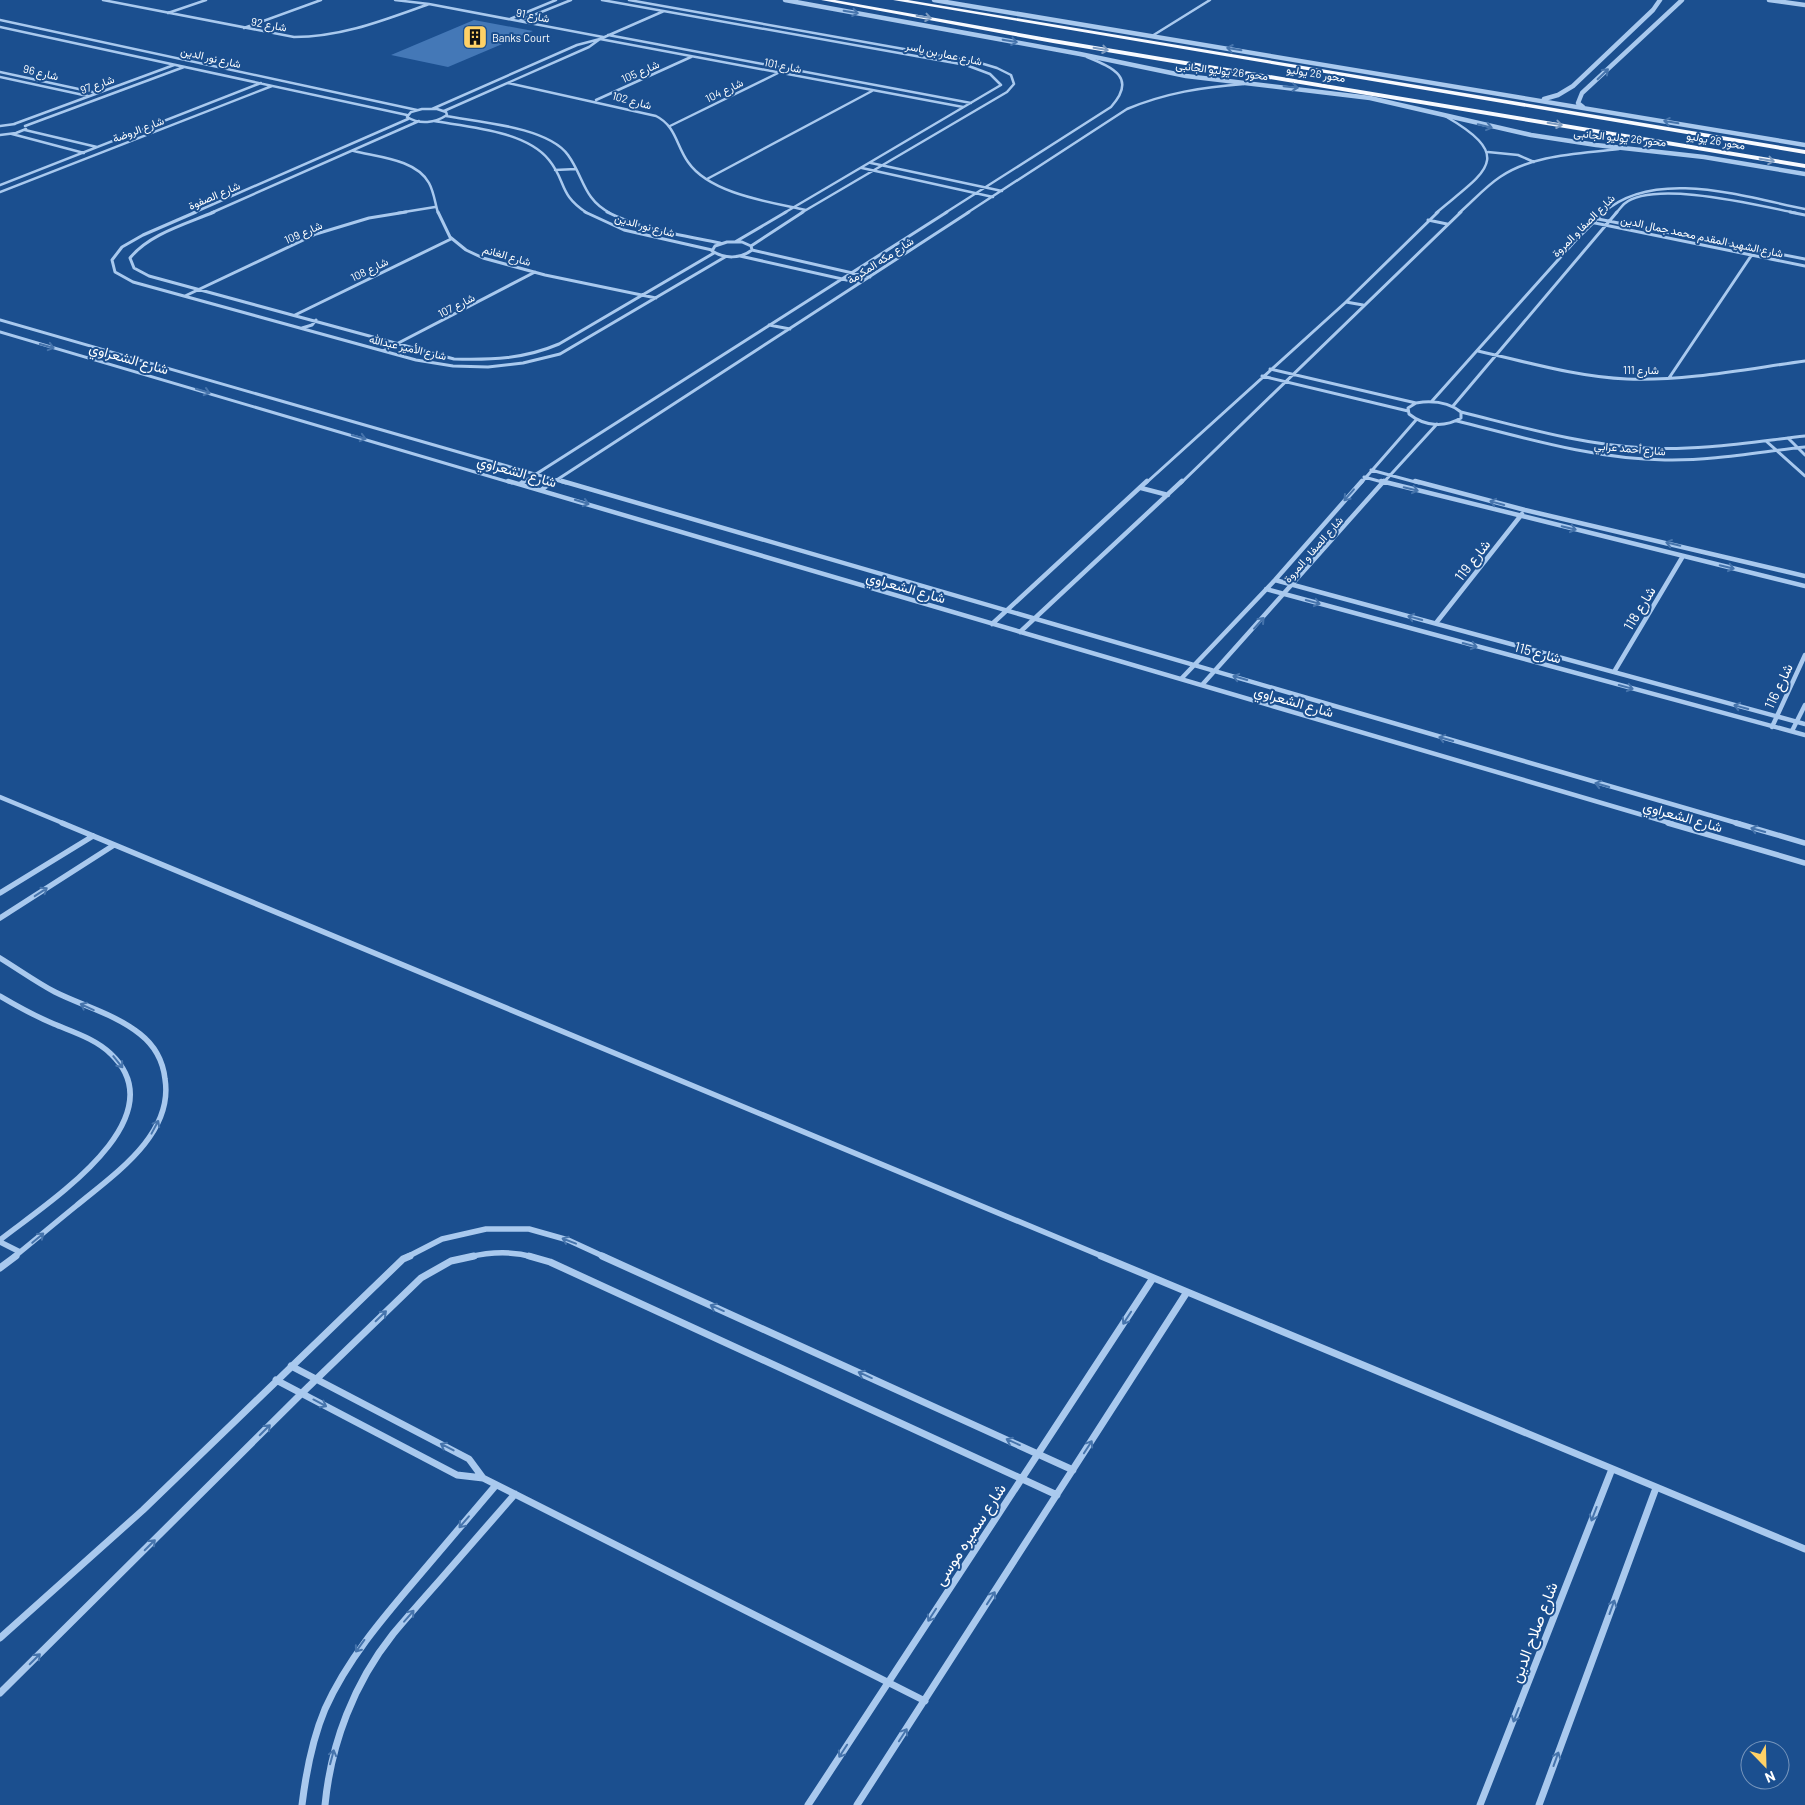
<svg xmlns="http://www.w3.org/2000/svg" width="1805" height="1805" font-family="Barlow,Vazirmatn,sans-serif">
<rect width="100%" height="100%" fill="#1b4f8f"/>
<!-- building -->
<path fill="#4478b7" d="M 474,20 L 533,31 L 448,67 L 391,55 Z"/>
<g fill="none" stroke-linecap="round" stroke-linejoin="round">
<!-- minor-far4 -->
<path stroke="#a9c9ee" stroke-width="2.5" d="M 103,0 L 294,37 C 342,37 384,20 429,4
M 395,0 L 429,4 L 603,37
M 602,0 L 966,65 L 990,74 L 1001,85 L 784,213
M 629,0 L 977,62 L 997,68 L 1011,75 L 1014,84 L 1007,92 L 801,213
M 168,13 L 206,0
M 510,19 L 556,0
M 0,20 L 417,110
M 519,21 L 571,0
M 0,27 L 407,115
M 244,28 L 321,0
M 608,35 L 971,103
M 1152,36 L 1210,0
M 600,39 L 963,107
M 0,72 L 97,93
M 0,77 L 88,96
M 508,83 L 656,116 C 676,126 676,145 688,162 C 710,194 770,202 806,210
M 596,100 L 691,57
M 422,109 L 437,109 L 446,112 L 447,115 C 435,123 420,125 407,117 L 411,112 Z
M 432,109 L 577,45 L 600,39 L 664,11
M 444,111 L 589,47 L 600,39
M 446,116 C 479,122 548,127 568,155 C 584,177 583,199 610,213
M 434,121 C 469,127 526,131 549,160 C 567,182 558,194 587,213
M 14,124 L 174,65
M 0,126 L 15,124
M 25,126 L 184,67
M 670,126 L 778,73
M 25,130 L 97,147
M 12,134 L 84,153
M 0,135 L 16,133 L 26,129
M 354,151 C 377,157 416,159 429,183 C 434,192 435,203 438,213
M 1488,152 L 1518,155 L 1534,162
M 871,163 L 1002,191
M 862,168 L 993,197
M 555,170 L 576,169
M 707,179 L 872,91
M 0,185 L 261,83
M 0,192 L 272,86
M 193,213 L 408,119
M 211,213 L 419,121
M 398,213 L 435,207
M 945,213 L 1111,107 C 1137,78 1114,68 1087,57
M 967,213 L 1127,109 C 1165,93 1203,87 1244,84
M 1436,213 C 1484,172 1518,158 1445,116
M 1459,213 C 1472,202 1485,187 1500,177 C 1534,154 1580,154 1619,149
M 1603,213 C 1654,167 1745,197 1805,209
M 1616,213 C 1619,210 1621,207 1624,204 C 1653,179 1760,206 1796,213"/>
<!-- minor-far3 -->
<path stroke="#a9c9ee" stroke-width="3" d="M 196,212 L 143,235 L 122,247 L 112,260 L 115,272 L 133,282 L 416,360 L 453,366 L 488,367 L 523,363 L 560,354 L 725,257
M 214,212 C 186,224 149,234 130,258 L 134,268 L 149,276 L 454,359 C 492,360 524,359 559,344 L 714,253
M 438,212 L 450,237 L 466,250 L 483,258 L 545,275 L 656,298
M 585,212 L 624,230 L 712,250
M 607,212 C 643,230 681,235 720,243
M 1790,212 L 1805,215
M 1598,219 L 1805,259
M 1428,220 L 1447,224
M 1595,223 L 1805,266
M 727,242 L 742,242 L 751,246 L 752,250 C 740,259 725,259 712,251 L 715,246 Z
M 735,242 L 786,212
M 751,246 L 803,212
M 752,250 L 870,277
M 740,256 L 860,283
M 185,296 L 316,234 L 369,218 L 406,212
M 1346,302 L 1363,305
M 295,315 L 451,239
M 0,320 L 566,483
M 769,325 L 790,329
M 302,328 L 312,325 L 316,320
M 0,332 L 512,483
M 383,351 L 535,272
M 1478,351 C 1527,362 1577,377 1627,379 C 1687,381 1746,369 1805,361
M 1270,369 L 1416,403
M 1262,376 L 1408,411
M 1669,378 L 1751,256
M 1432,401 L 1575,241 L 1604,212
M 1423,402 C 1437,401 1450,403 1461,412 L 1461,418 C 1444,428 1424,426 1409,414 L 1408,408 L 1416,403 Z
M 1453,406 L 1617,212
M 1461,412 C 1522,427 1582,445 1645,448 C 1698,451 1752,442 1805,436
M 1457,421 C 1525,438 1594,459 1665,460 C 1712,461 1759,452 1805,447
M 1788,438 L 1805,455
M 1766,441 L 1805,476
M 1371,470 L 1419,483
M 1364,477 L 1386,483
M 522,483 L 947,212
M 552,483 L 969,212
M 1146,483 L 1346,302 L 1438,212
M 1181,483 L 1461,212
M 1361,483 L 1416,420
M 1383,483 L 1437,424"/>
<!-- minor-far2 -->
<path stroke="#a9c9ee" stroke-width="4.5" d="M 508,481 L 1673,824
M 562,481 L 1740,824
M 1381,481 L 1805,586
M 1415,481 L 1525,510 L 1805,576
M 520,484 L 524,481
M 1141,488 L 1168,495
M 541,490 L 554,481
M 1275,580 L 1805,724
M 1266,589 L 1805,735
M 1436,623 L 1522,514
M 992,624 L 1147,481
M 1020,632 L 1182,481
M 1614,672 L 1683,556
M 1181,679 L 1275,580 L 1362,481
M 1202,685 L 1384,481
M 1772,727 L 1805,655
M 1792,731 L 1805,705
M 0,797 L 65,824"/>
<!-- minor-far1 -->
<path stroke="#a9c9ee" stroke-width="5.5" d="M 62,823 L 1104,1257
M 1668,823 L 1805,863
M 1736,823 L 1805,843
M 0,893 L 93,836
M 0,918 L 114,845
M 0,958 C 18,969 36,982 55,992 C 83,1006 115,1014 140,1034 C 154,1045 163,1061 165,1079 C 174,1135 113,1175 76,1206 C 55,1223 35,1240 14,1257
M 0,996 C 17,1006 35,1016 54,1024 C 73,1032 96,1039 111,1054 C 180,1120 44,1205 0,1240
M 0,1242 L 20,1252
M 407,1257 L 442,1239 L 486,1229 L 529,1229 L 568,1240 L 605,1257
M 469,1257 C 490,1252 512,1251 533,1257"/>
<!-- minor -->
<path stroke="#a9c9ee" stroke-width="7" d="M 529,1256 L 550,1262 L 1057,1495
M 602,1256 L 1073,1470
M 1101,1256 L 1805,1549
M 0,1268 L 16,1256
M 291,1366 L 469,1459 L 483,1478
M 276,1380 L 457,1475 L 483,1478 L 925,1701
M 0,1638 L 143,1510 L 403,1259 L 410,1256
M 0,1693 L 302,1393 L 421,1278 L 451,1261 L 474,1256
M 302,1805 C 306,1772 312,1740 325,1709 C 347,1660 382,1619 417,1578 C 443,1547 470,1516 496,1485
M 325,1805 C 331,1743 354,1683 393,1634 C 408,1616 424,1598 440,1580 C 465,1551 490,1523 515,1494
M 808,1805 L 1153,1278
M 857,1805 L 1187,1292
M 1480,1805 L 1612,1469
M 1539,1805 L 1656,1488"/>
<!-- tertiary -->
<path stroke="#a9c9ee" stroke-width="4.5" d="M 785,0 L 1080,54 L 1186,76 L 1370,98 L 1531,135 L 1596,145 L 1704,157 L 1805,174
M 934,0 L 1805,145
M 1769,0 L 1805,5
M 1544,99 L 1558,95 L 1573,86 L 1653,10 L 1660,0
M 1583,107 L 1578,103 L 1582,93 L 1682,0"/>
<!-- trunk -->
<path fill="#f8faff" fill-rule="evenodd" d="M 821,0 L 835,0 L 1053,39 L 1805,164 L 1805,168 L 1053,43 Z
M 893,0 L 908,0 L 1805,150 L 1805,154 Z"/>
</g>
<!-- one-way arrows -->
<defs><path id="oneway-shaft" d="M-6 0H5M1.5-3L5.5 0L1.5 3" fill="none" stroke-width="1.6" stroke-linecap="round" stroke-linejoin="round" transform="scale(1.25)"/></defs>
<g stroke="#4674ac">
<use href="#oneway-shaft" transform="translate(851 12) rotate(10)"/>
<use href="#oneway-shaft" transform="translate(1010 41) rotate(10)"/>
<use href="#oneway-shaft" transform="translate(1234 49) rotate(-171)"/>
<use href="#oneway-shaft" transform="translate(1603 74) rotate(-44)"/>
<use href="#oneway-shaft" transform="translate(1291 87) rotate(6)"/>
<use href="#oneway-shaft" transform="translate(1671 122) rotate(-170)"/>
<use href="#oneway-shaft" transform="translate(1485 126) rotate(13)"/>
<use href="#oneway-shaft" transform="translate(47 346) rotate(16)"/>
<use href="#oneway-shaft" transform="translate(203 391) rotate(17)"/>
<use href="#oneway-shaft" transform="translate(359 437) rotate(16)"/>
<use href="#oneway-shaft" transform="translate(1411 489) rotate(14)"/>
<use href="#oneway-shaft" transform="translate(1349 495) rotate(131)"/>
<use href="#oneway-shaft" transform="translate(582 502) rotate(17)"/>
<use href="#oneway-shaft" transform="translate(1497 503) rotate(-165)"/>
<use href="#oneway-shaft" transform="translate(1569 528) rotate(14)"/>
<use href="#oneway-shaft" transform="translate(1673 544) rotate(-167)"/>
<use href="#oneway-shaft" transform="translate(1727 567) rotate(14)"/>
<use href="#oneway-shaft" transform="translate(1313 602) rotate(15)"/>
<use href="#oneway-shaft" transform="translate(1415 618) rotate(-165)"/>
<use href="#oneway-shaft" transform="translate(1259 623) rotate(-48)"/>
<use href="#oneway-shaft" transform="translate(1470 645) rotate(15)"/>
<use href="#oneway-shaft" transform="translate(1240 678) rotate(-164)"/>
<use href="#oneway-shaft" transform="translate(1626 687) rotate(15)"/>
<use href="#oneway-shaft" transform="translate(1741 707) rotate(-165)"/>
<use href="#oneway-shaft" transform="translate(1446 739) rotate(-164)"/>
<use href="#oneway-shaft" transform="translate(1602 785) rotate(-164)"/>
<use href="#oneway-shaft" transform="translate(1758 830) rotate(-164)"/>
<use href="#oneway-shaft" transform="translate(41 892) rotate(-33)"/>
<use href="#oneway-shaft" transform="translate(87 1007) rotate(-155)"/>
<use href="#oneway-shaft" transform="translate(118 1062) rotate(51)"/>
<use href="#oneway-shaft" transform="translate(155 1127) rotate(-62)"/>
<use href="#oneway-shaft" transform="translate(38 1238) rotate(-40)"/>
<use href="#oneway-shaft" transform="translate(569 1241) rotate(-159)"/>
<use href="#oneway-shaft" transform="translate(717 1308) rotate(-156)"/>
<use href="#oneway-shaft" transform="translate(381 1316) rotate(-44)"/>
<use href="#oneway-shaft" transform="translate(1127 1318) rotate(123)"/>
<use href="#oneway-shaft" transform="translate(865 1375) rotate(-156)"/>
<use href="#oneway-shaft" transform="translate(320 1403) rotate(28)"/>
<use href="#oneway-shaft" transform="translate(265 1430) rotate(-45)"/>
<use href="#oneway-shaft" transform="translate(1013 1442) rotate(-156)"/>
<use href="#oneway-shaft" transform="translate(447 1447) rotate(-153)"/>
<use href="#oneway-shaft" transform="translate(1088 1447) rotate(-57)"/>
<use href="#oneway-shaft" transform="translate(1594 1514) rotate(111)"/>
<use href="#oneway-shaft" transform="translate(464 1522) rotate(131)"/>
<use href="#oneway-shaft" transform="translate(150 1545) rotate(-45)"/>
<use href="#oneway-shaft" transform="translate(991 1598) rotate(-57)"/>
<use href="#oneway-shaft" transform="translate(1612 1607) rotate(-70)"/>
<use href="#oneway-shaft" transform="translate(932 1615) rotate(123)"/>
<use href="#oneway-shaft" transform="translate(409 1616) rotate(-49)"/>
<use href="#oneway-shaft" transform="translate(360 1646) rotate(126)"/>
<use href="#oneway-shaft" transform="translate(35 1659) rotate(-45)"/>
<use href="#oneway-shaft" transform="translate(1516 1715) rotate(111)"/>
<use href="#oneway-shaft" transform="translate(903 1735) rotate(-57)"/>
<use href="#oneway-shaft" transform="translate(843 1751) rotate(123)"/>
<use href="#oneway-shaft" transform="translate(332 1757) rotate(-75)"/>
<use href="#oneway-shaft" transform="translate(1556 1759) rotate(-70)"/>
</g>
<g stroke="#7e9cc1">
<use href="#oneway-shaft" transform="translate(924 17) rotate(10)"/>
<use href="#oneway-shaft" transform="translate(1101 49) rotate(9)"/>
<use href="#oneway-shaft" transform="translate(1555 124) rotate(9)"/>
<use href="#oneway-shaft" transform="translate(1767 160) rotate(10)"/>
</g>
<!-- icons -->
<defs>
<symbol id="building-square" viewBox="-11 -11 22 22"><rect x="-9" y="-9" width="18" height="18" rx="4" fill="#ffd166" stroke="#1b4f8f"/><path d="M-4-6H4V6H1V3H-1V6H-4ZM-2.5-4.3h1.7v1.8h-1.7ZM.8-4.3h1.7v1.8H.8ZM-2.5-1h1.7V.8h-1.7ZM.8-1h1.7V.8H.8Z" fill="#111"/></symbol>
</defs>
<g fill-rule="evenodd">
<use href="#building-square" x="461" y="23" width="28" height="28"/>
</g>
<g text-anchor="middle" dominant-baseline="central" stroke-width="4" stroke-linejoin="round" paint-order="stroke">
<!-- far-street labels -->
<g font-size="11" fill="#fff" stroke="#1b4f8f">
<text transform="translate(533 15) rotate(11)">شارع 91</text>
<text transform="translate(269 24) rotate(10)">شارع 92</text>
<text transform="translate(944 53) rotate(12)">شارع عمار بن ياسر</text>
<text transform="translate(211 57) rotate(13)">شارع نور الدين</text>
<text transform="translate(783 65) rotate(11)">شارع 101</text>
<text transform="translate(1222 70) rotate(7)">محور 26 يوليو الجانبى</text>
<text transform="translate(640 71) rotate(-24)">شارع 105</text>
<text transform="translate(41 72) rotate(13)">شارع 96</text>
<text transform="translate(1316 73) rotate(9)">محور 26 يوليو</text>
<text transform="translate(97 84) rotate(-20)">شارع 97</text>
<text transform="translate(724 90) rotate(-26)">شارع 104</text>
<text transform="translate(632 100) rotate(15)">شارع 102</text>
<text transform="translate(138 129) rotate(-21)">شارع الروضة</text>
<text transform="translate(1620 137) rotate(6)">محور 26 يوليو الجانبى</text>
<text transform="translate(1716 140) rotate(10)">محور 26 يوليو</text>
<text transform="translate(214 195) rotate(-23)">شارع الصفوة</text>
<text transform="translate(645 225) rotate(15)">شارع نور الدين</text>
<text transform="translate(1583 225) rotate(-45)">شارع الصفا و المروة</text>
<text transform="translate(303 232) rotate(-24)">شارع 109</text>
<text transform="translate(1702 236) rotate(12)">شارع الشهيد المقدم محمد جمال الدين</text>
<text transform="translate(507 255) rotate(16)">شارع الغانم</text>
<text transform="translate(880 260) rotate(-33)">شارع مكه المكرمة</text>
<text transform="translate(369 269) rotate(-26)">شارع 108</text>
<text transform="translate(456 305) rotate(-27)">شارع 107</text>
<text transform="translate(408 347) rotate(13)">شارع الأمير عبدالله</text>
<text x="1641" y="369">شارع 111</text>
<text transform="translate(1630 448) rotate(5)">شارع أحمد عرابي</text>
<text transform="translate(1313 549) rotate(-49)">شارع الصفا و المروة</text>
</g>
<!-- far-poi labels -->
<g font-size="11" fill="#fff" stroke="#1b4f8f" text-anchor="start">
<text x="492" y="37">Banks Court</text>
</g>
<!-- street labels -->
<g font-size="14" fill="#fff" stroke="#1b4f8f">
<text transform="translate(129 358) rotate(16)">شارع الشعراوي</text>
<text transform="translate(517 471) rotate(16)">شارع الشعراوي</text>
<text transform="translate(1472 560) rotate(-52)">شارع 119</text>
<text transform="translate(906 587) rotate(16)">شارع الشعراوي</text>
<text transform="translate(1639 608) rotate(-59)">شارع 118</text>
<text transform="translate(1538 652) rotate(15)">شارع 115</text>
<text transform="translate(1778 686) rotate(-65)">شارع 116</text>
<text transform="translate(1294 701) rotate(16)">شارع الشعراوي</text>
<text transform="translate(1683 816) rotate(16)">شارع الشعراوي</text>
</g>
<!-- near-street labels -->
<g font-size="16" fill="#fff" stroke="#1b4f8f">
<text transform="translate(969 1534) rotate(-57)">شارع سميره موسى</text>
<text transform="translate(1533 1632) rotate(-69)">شارع صلاح الدين</text>
</g>
</g>
<!-- north arrow -->
<g transform="translate(1765 1765) rotate(157)"><circle r="24" fill="#1b4f8f" stroke="#7695bc"/>
<path d="M0-4L9 19L0 12L-9 19Z" fill="#ffd166"/>
<text y="-8" font-size="14" font-weight="bold" text-anchor="middle" fill="#ffffff">N</text>
</g>
</svg>
